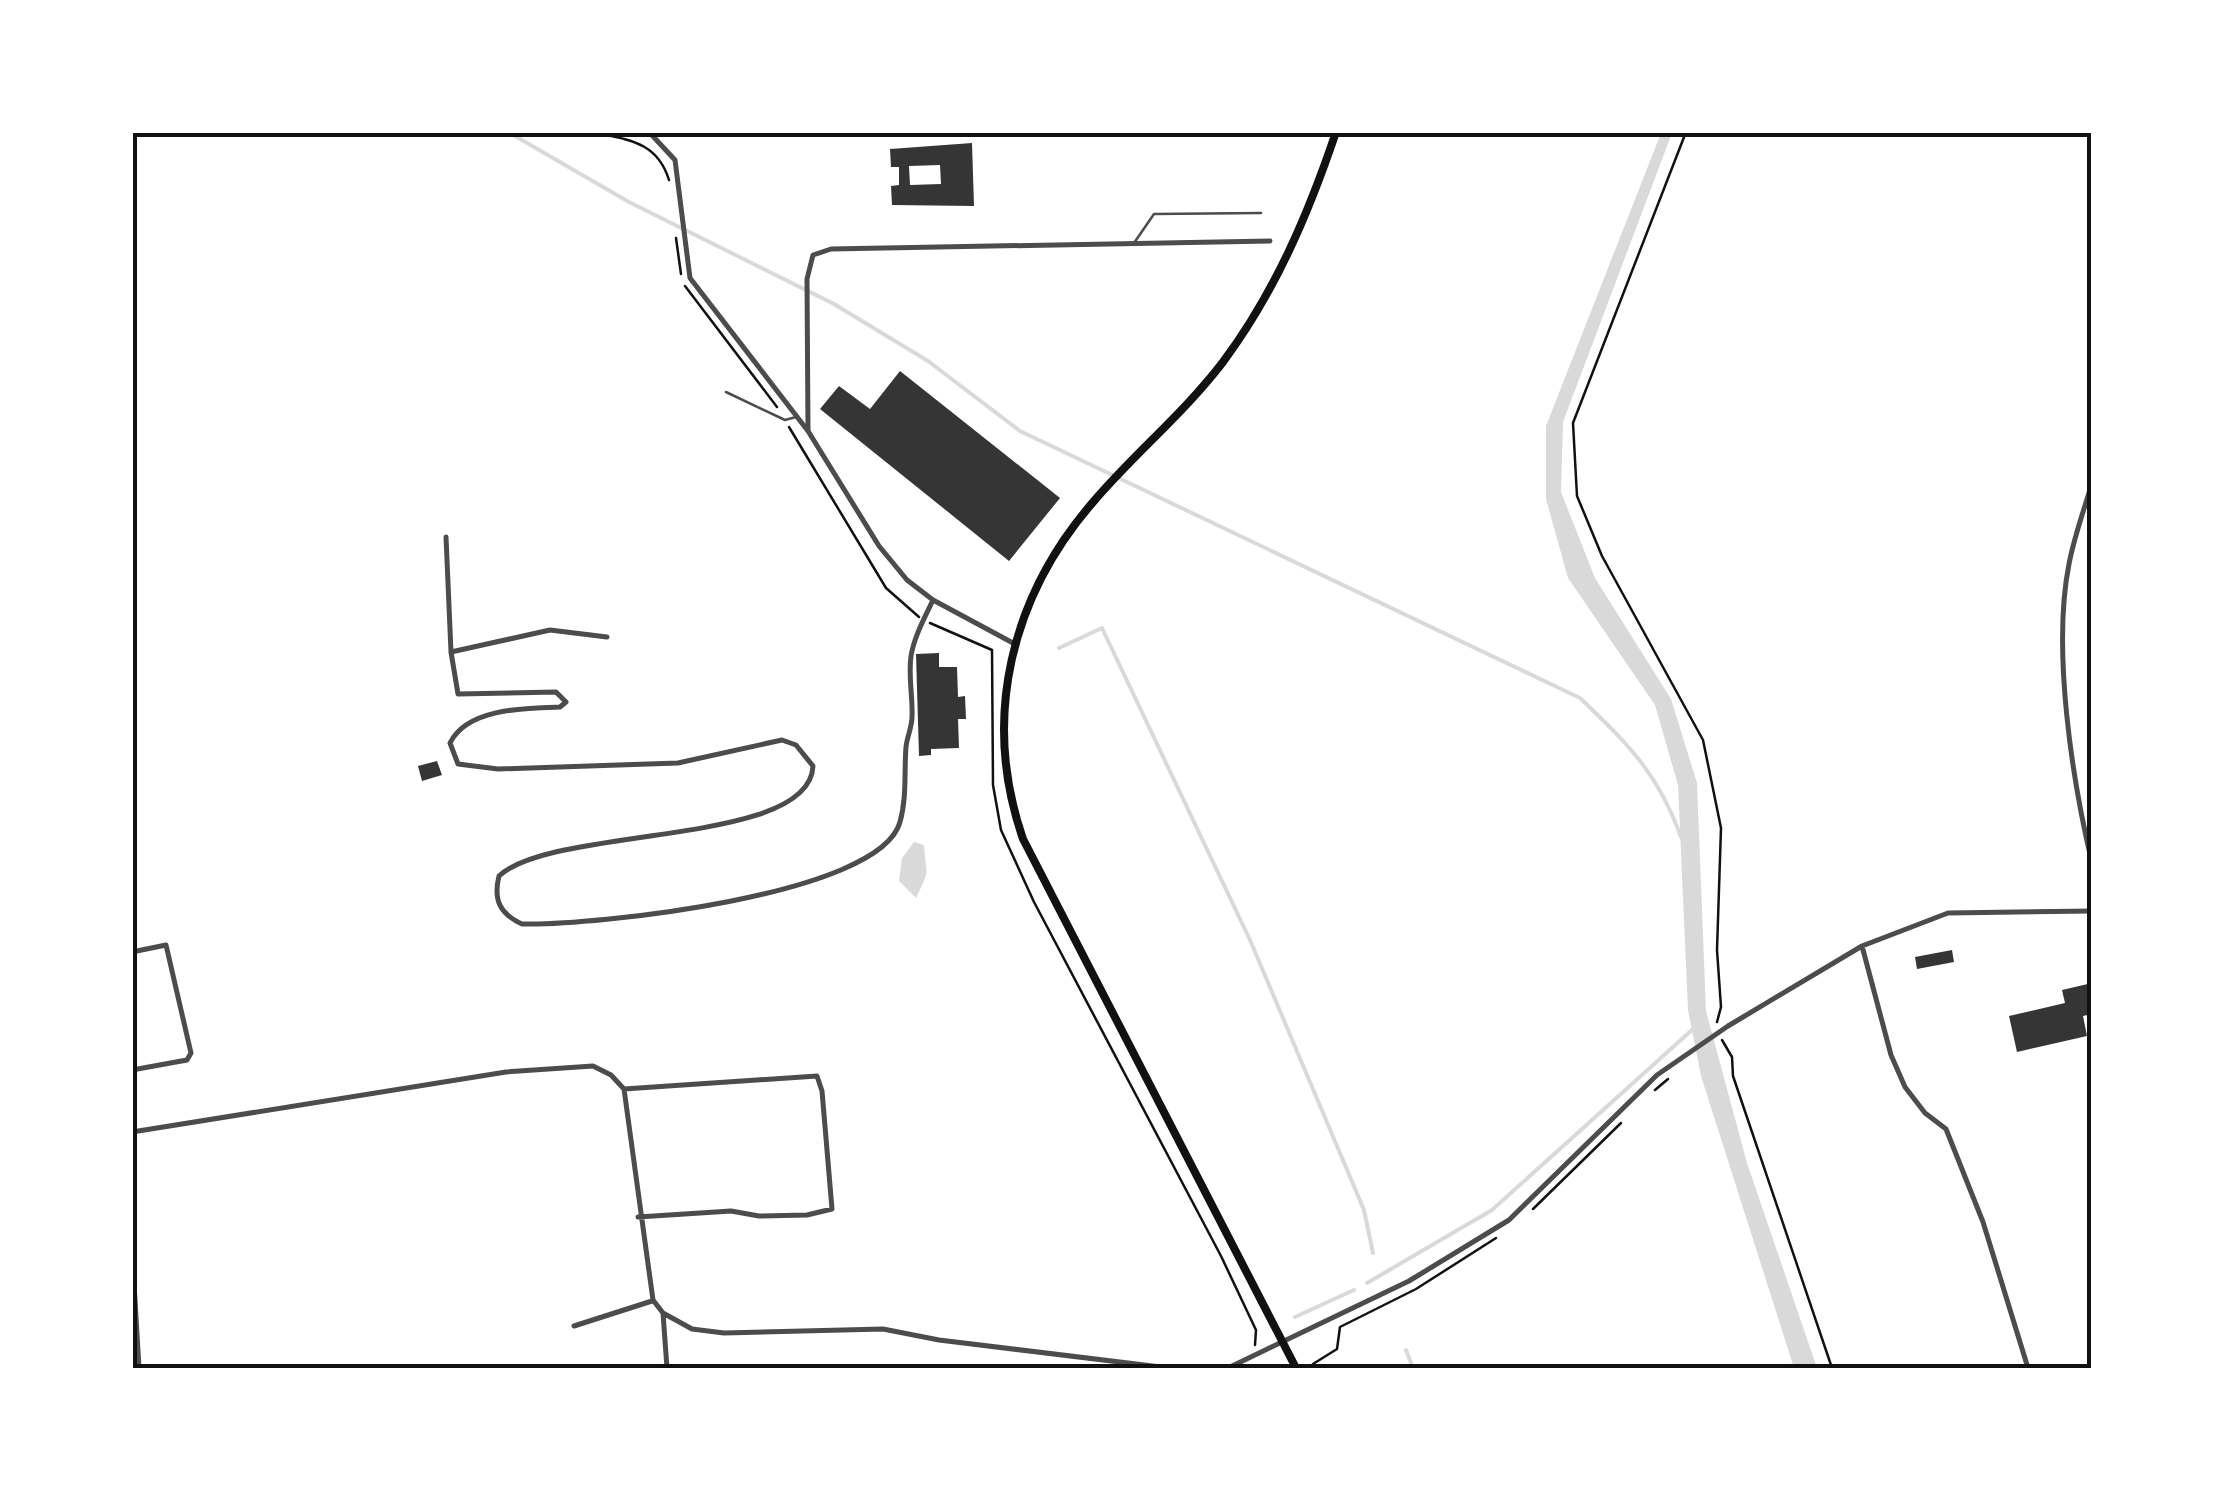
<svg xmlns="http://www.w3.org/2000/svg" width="2224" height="1501" font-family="Lato,sans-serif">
<rect width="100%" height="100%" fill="#fff"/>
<!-- water -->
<path fill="#d9d9d9" d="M 1661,133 L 1672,133 L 1563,422 L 1561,492 L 1595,578 L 1671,699 L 1697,783 L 1706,1011 L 1747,1163 L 1817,1368 L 1794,1368 L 1701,1076 L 1688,1010 L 1678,785 L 1655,705 L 1568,578 L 1546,499 L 1546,426 Z
M 914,842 L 924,845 C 926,878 931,867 916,898 L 899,881 L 902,858 Z"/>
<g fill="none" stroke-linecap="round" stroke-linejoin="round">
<!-- stream -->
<path stroke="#d9d9d9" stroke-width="4" d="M 508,132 L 629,202 L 834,304 L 928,361 L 1020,431 L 1580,698 C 1628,744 1658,773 1681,837
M 1059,648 L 1102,628 L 1250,940 L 1364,1210 L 1373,1253
M 1367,1283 L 1492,1210 L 1693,1029
M 1295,1317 L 1354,1290
M 1406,1350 L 1413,1368"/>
</g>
<!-- building -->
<path fill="#353535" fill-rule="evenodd" d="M 972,143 L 974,206 L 892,205 L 891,186 L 899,185 L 899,167 L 891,167 L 890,149 ZM 940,165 L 941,184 L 910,185 L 909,166 Z
M 900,371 L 1060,498 L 1009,561 L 820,409 L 839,386 L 870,409 Z
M 939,653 L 939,667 L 957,667 L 958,697 L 965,696 L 966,719 L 958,719 L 959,748 L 931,749 L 931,755 L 919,756 L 916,654 Z
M 437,761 L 442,775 L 422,781 L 418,766 Z
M 1952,950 L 1954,962 L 1917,969 L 1915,957 Z
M 2092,983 L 2092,1014 L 2083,1016 L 2087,1036 L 2017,1052 L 2009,1016 L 2065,1003 L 2062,990 Z"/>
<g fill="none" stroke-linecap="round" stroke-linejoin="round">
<!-- path -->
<path stroke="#111" stroke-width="2.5" d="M 592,132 C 628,140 657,141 669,180
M 1686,132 L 1573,423 L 1577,496 L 1602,556 L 1703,740 L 1721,828 L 1717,950 L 1721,1007 L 1717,1022
M 676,238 L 681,274
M 685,286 L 777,407
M 789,427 L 886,588 L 919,617
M 930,623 L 992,650 L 993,785 L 1001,830 L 1034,902 L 1221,1256 L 1256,1330 L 1255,1345
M 1722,1040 L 1732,1057 L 1733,1076 L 1832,1368
M 1655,1090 L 1668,1079
M 1533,1209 L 1621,1123
M 1313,1364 L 1337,1349 L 1340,1327 L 1416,1289 L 1496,1238"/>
<!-- service -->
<path stroke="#4c4c4c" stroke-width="2.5" d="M 1134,243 L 1154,214 L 1261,213
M 726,392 L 785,420 L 796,417"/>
<!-- minor -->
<path stroke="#4c4c4c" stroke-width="5" d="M 2090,132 L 2092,182
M 808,431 L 807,279 L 813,255 L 831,249 L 1270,241
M 2092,483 C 2084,510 2074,537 2069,564 C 2052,649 2072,779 2092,863
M 446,537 L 451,652 L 458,694 L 556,692 L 566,702 L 560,707 C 526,708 467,708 450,743 L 458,764 L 498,769 L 678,763 L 782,740 L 796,745 L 813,766 C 810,847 554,825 499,876 C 493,900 500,914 522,924 C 590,926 880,896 900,822 C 907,797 904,772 906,747 C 907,737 912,727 912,717 C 913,697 908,676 911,656 C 914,637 925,617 933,600
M 451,652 L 550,630 L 607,637
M 1862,946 L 1891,1055 L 1905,1087 L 1925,1113 L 1946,1129 L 1983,1222 L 2028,1368
M 132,952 L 166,945 L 191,1053 L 187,1060 L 132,1070
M 624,1089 L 817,1076 L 822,1091 L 832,1209 L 807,1215 L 759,1216 L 731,1211 L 638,1217
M 132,1132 L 506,1072 L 593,1066 L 611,1075 L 624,1089 L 653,1300 L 663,1313 L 692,1329 L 724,1333 L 883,1329 L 939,1340 L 1169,1368
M 132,1249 L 139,1368
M 663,1313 L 667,1368
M 574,1326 L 652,1301
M 1228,1368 L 1409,1281 L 1509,1220 L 1657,1075 L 1728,1026 L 1862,946 L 1948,913 L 2092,911"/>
<!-- tertiary -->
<path stroke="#4c4c4c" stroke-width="5" d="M 649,132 L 675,160 L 690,278 L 808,431 L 879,546 L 907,580 L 933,600 L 1013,643"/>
<!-- primary -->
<path stroke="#111" stroke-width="8" d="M 1296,1368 L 1023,839 C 981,718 1011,596 1094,501 C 1135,453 1184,413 1223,362 C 1275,292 1308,215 1336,132"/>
</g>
<!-- border -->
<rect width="2224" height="1501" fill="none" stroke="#ffffff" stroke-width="270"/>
<rect x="135" y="135" width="1954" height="1231" fill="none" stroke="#111" stroke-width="4"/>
</svg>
